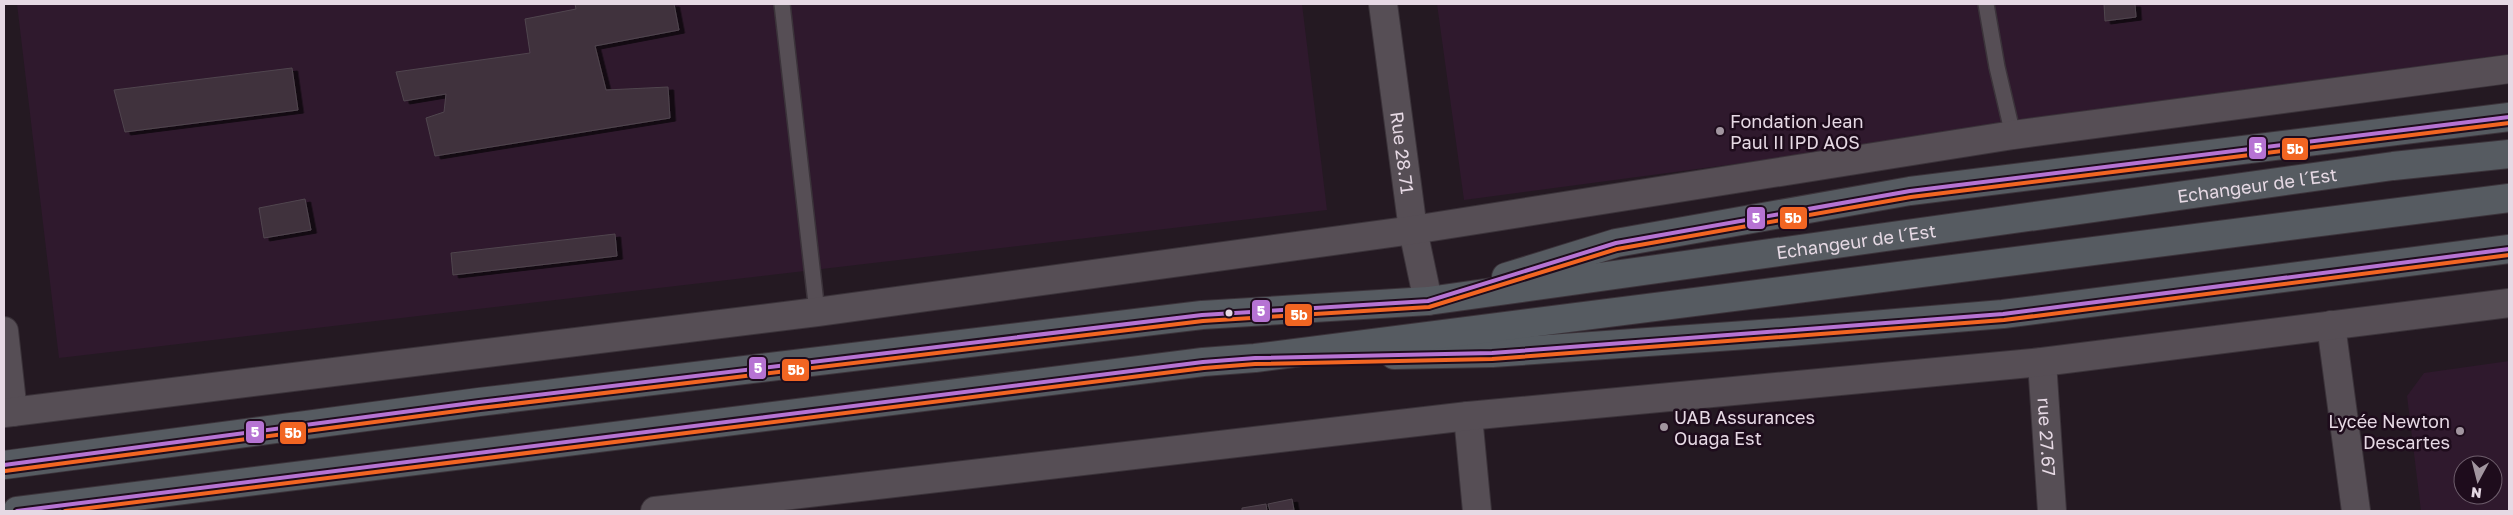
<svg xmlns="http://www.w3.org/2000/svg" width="2513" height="515" font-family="'Golos Text',sans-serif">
<defs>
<filter id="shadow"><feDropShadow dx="5.5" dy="3" stdDeviation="0" flood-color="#0009"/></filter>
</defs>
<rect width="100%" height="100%" fill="#241922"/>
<!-- built -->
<path fill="#2f192d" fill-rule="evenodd" d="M 17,4 L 1302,4 L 1327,210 L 59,358 Z
M 1437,4 L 2509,4 L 2509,61 L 1464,200 Z
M 2509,361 L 2509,511 L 2421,511 L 2407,396 L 2424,373 ZM 2463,465 L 2493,465 L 2493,495 L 2463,495 Z"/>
<!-- building -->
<path fill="#40303e" stroke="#50464e" filter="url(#shadow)" d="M 575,4 L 674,4 L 679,30 L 595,46 L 606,90 L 668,87 L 670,118 L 435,156 L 426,118 L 444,112 L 446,94 L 404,101 L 396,72 L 530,53 L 525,19 L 576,9 Z
M 2104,4 L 2135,4 L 2136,17 L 2105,21 Z
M 292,68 L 298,110 L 125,132 L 114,90 Z
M 305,199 L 311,230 L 264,238 L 259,208 Z
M 615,234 L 617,256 L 453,275 L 451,253 Z
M 1292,499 L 1294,510 L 1270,511 L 1268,504 Z
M 1266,504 L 1267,511 L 1242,511 L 1242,508 Z"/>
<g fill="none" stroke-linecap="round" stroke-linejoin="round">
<defs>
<path id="lane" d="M 782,4 L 817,312
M 1986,4 L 1997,67 L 2013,135"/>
<g id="street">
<path id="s1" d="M 1383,4 L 1413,230 L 1428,301"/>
<path d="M 2331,325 L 2356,511"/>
<path d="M 4,331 L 13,412"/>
<path id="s2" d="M 2042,362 L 2052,511"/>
<path d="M 4,413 L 817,312 L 1413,230 L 2013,135 L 2509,69"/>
<path d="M 1468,416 L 1477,511"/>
<path d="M 655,511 L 1468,416 L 2042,362 L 2509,303"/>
</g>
<g id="highway">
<path d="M 1506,277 L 1616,243 L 1910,191 L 2509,117"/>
<path d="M 1394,355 L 1492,353 L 1789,332 L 2003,314 L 2509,249"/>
<path id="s3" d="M 4,465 L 479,402 L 1202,315 L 1428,301 L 2393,166 L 2509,154"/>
<path d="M 17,511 L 1203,362 L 1255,358 L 2509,198"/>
</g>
</defs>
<!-- lane casing -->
<use href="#lane" stroke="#3b333a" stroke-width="18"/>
<!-- street casing -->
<use href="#street" stroke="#3b333a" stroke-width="30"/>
<!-- highway casing -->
<use href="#highway" stroke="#3b333a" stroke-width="30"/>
<!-- lane -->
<use href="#lane" stroke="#564e55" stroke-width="15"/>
<!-- street -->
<use href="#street" stroke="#564e55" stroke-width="28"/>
<!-- highway -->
<use href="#highway" stroke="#565b61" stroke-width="28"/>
<defs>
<path id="bus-1" d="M 4,465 L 479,402 L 1202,315 L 1428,301 L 1616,243 L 1910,191 L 2509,117
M 17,511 L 1203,362 L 1255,358 L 1492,353 L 2003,314 L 2509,249"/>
<path id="bus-2" d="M 5,471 L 480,408 L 1203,321 L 1429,307 L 1617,249 L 1911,197 L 2509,123
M 65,511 L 1204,368 L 1255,364 L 1492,359 L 2004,320 L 2509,255"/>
</defs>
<!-- bus-1 casing -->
<use href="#bus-1" stroke="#1e0c1c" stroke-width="8"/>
<!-- bus-2 casing -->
<use href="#bus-2" stroke="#1e0c1c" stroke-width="8"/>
<!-- bus-1 -->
<use href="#bus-1" stroke="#b673d3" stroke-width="4"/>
<!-- bus-2 -->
<use href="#bus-2" stroke="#f26522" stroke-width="4"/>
</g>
<!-- markers -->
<g fill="#a296a0" stroke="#1e0c1c" stroke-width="2">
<circle cx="1720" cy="131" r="5"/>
<circle cx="1664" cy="427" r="5"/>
<circle cx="2460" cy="431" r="5"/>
</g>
<circle fill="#e6d9e4" stroke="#1e0c1c" stroke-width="2" cx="1229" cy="313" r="4.5"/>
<g text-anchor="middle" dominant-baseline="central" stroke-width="5" stroke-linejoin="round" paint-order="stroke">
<!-- poi labels -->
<g font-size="18" fill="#e6d9e4" stroke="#1e0c1c" text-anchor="start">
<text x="1730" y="121">Fondation Jean<tspan x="1730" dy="21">Paul II IPD AOS</tspan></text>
<text x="1674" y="417">UAB Assurances<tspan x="1674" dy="21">Ouaga Est</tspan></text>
<text x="2450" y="421" text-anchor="end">Lycée Newton<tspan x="2450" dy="21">Descartes</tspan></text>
</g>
<!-- street labels -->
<g font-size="18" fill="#e6d9e4" stroke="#1e0c1c">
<text stroke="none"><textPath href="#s1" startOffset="150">Rue 28.71</textPath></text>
<text stroke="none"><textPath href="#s3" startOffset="2271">Echangeur de l´Est</textPath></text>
<text stroke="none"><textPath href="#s3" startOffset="1866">Echangeur de l´Est</textPath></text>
<text stroke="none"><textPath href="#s2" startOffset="75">rue 27.67</textPath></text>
</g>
</g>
<g stroke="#1e0c1c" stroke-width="2">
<rect x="2248" y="136" width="19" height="24" rx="5" fill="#b673d3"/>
<rect x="2281" y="137" width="28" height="24" rx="5" fill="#f26522"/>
<rect x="1779" y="206" width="29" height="24" rx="5" fill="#f26522"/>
<rect x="1746" y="206" width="20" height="24" rx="5" fill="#b673d3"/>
<rect x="1251" y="299" width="20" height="24" rx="5" fill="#b673d3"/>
<rect x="1284" y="303" width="29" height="24" rx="5" fill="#f26522"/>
<rect x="748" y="356" width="19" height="24" rx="5" fill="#b673d3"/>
<rect x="781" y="358" width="29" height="24" rx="5" fill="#f26522"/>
<rect x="245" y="420" width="20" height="24" rx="5" fill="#b673d3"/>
<rect x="279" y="421" width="28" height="24" rx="5" fill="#f26522"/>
</g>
<g font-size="14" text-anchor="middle" font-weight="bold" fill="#fff">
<text x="2258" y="153">5</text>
<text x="2295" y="154">5b</text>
<text x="1793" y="223">5b</text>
<text x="1756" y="223">5</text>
<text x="1261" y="316">5</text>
<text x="1299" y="320">5b</text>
<text x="758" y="373">5</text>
<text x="796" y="375">5b</text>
<text x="255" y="437">5</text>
<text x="293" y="438">5b</text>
</g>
<!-- border -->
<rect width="2513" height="515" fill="none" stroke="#e6d9e4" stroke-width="10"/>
<!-- north arrow -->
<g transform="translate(2478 480) rotate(187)"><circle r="24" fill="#1e0c1c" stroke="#6e5e6c"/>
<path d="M0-4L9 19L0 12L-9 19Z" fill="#a296a0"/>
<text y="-8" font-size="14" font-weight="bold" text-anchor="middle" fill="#e6d9e4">N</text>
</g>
</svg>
